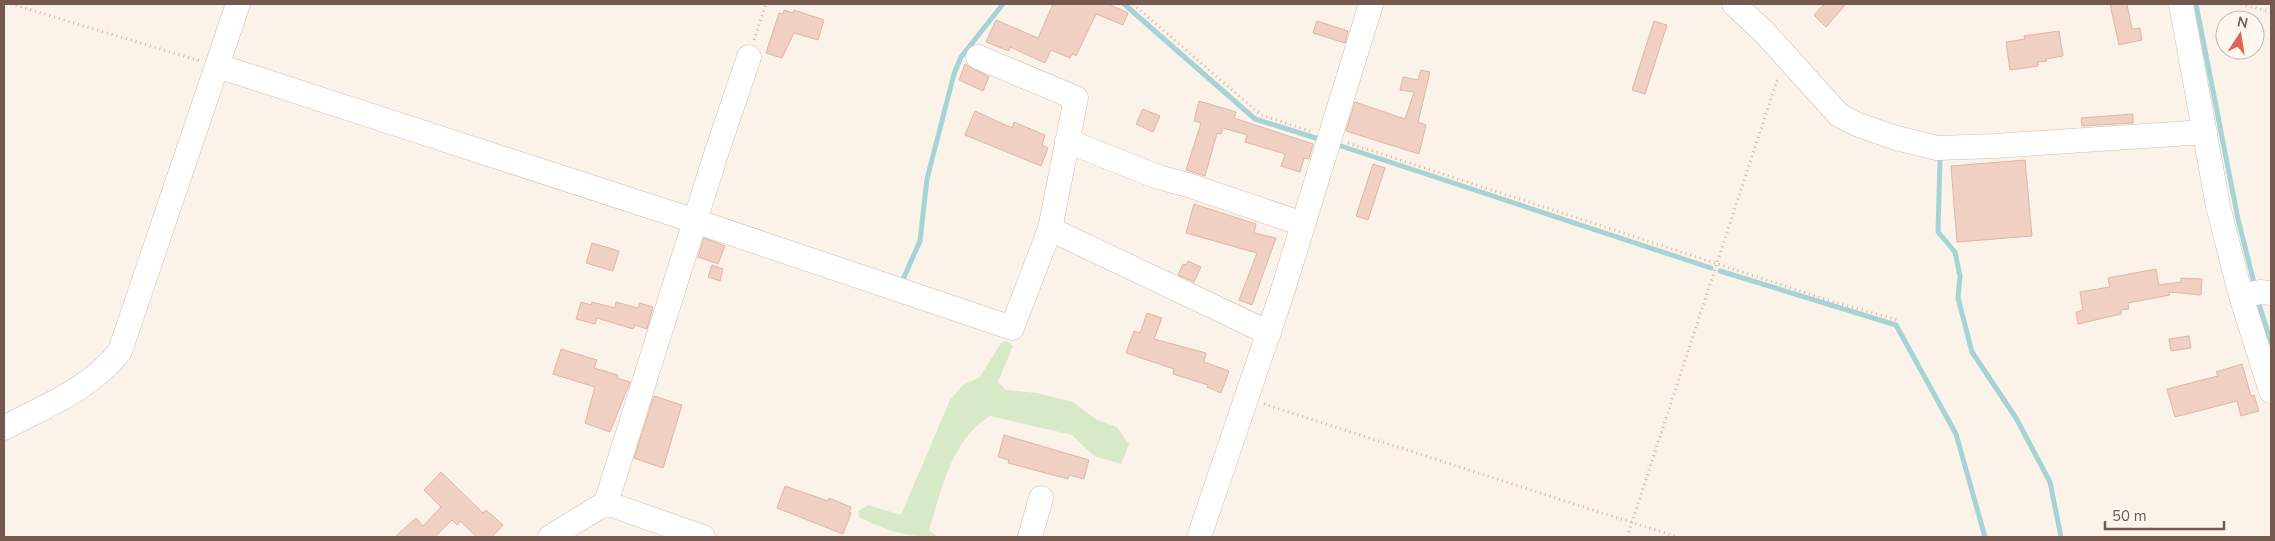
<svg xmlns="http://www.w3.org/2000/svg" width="2275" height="541" font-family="'Nunito Sans',sans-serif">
<rect width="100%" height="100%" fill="#fbf3e9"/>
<!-- green -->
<path fill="#d8e9c8" d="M 1006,341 L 1013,346 L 998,382 L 1006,390 L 1037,393 L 1073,402 L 1097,420 L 1117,427 L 1129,444 L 1121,464 L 1094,456 L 1072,435 L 990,416 C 951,440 942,489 929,530 L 938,537 C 906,537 887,531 859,517 L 858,511 L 868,505 L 901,515 L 950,400 L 963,385 L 980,377 L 1001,343 Z"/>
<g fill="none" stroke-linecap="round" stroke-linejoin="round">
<!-- stream -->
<path stroke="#a5d3d6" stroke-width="5" d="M 1124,4 L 1255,119 L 1322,140
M 2196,4 L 2238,219 L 2255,287
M 1335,144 L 1711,268
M 1940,161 L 1938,232 L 1955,252 L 1960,276 L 1958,298 L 1972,352 L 2016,418 L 2050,482 L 2061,537
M 1720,271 L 1896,325 L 1956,434 L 1985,537
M 901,284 L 920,241 L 927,179 L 954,74 L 961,57 L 1003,4
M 2257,298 L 2271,342"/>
</g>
<!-- building -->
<path fill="#efd0c2" stroke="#e1b5a4" d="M 1053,4 L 1108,4 L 1128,13 L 1123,25 L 1096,14 L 1076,56 L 1072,54 L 1070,58 L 1051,50 L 1045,63 L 1010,47 L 1009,51 L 986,42 L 996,20 L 1038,38 Z
M 1824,4 L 1846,4 L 1826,27 L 1814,15 Z
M 2110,4 L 2127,4 L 2132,29 L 2140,28 L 2142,40 L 2119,45 Z
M 784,10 L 793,13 L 794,10 L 824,20 L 818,40 L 794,33 L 782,58 L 766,53 L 779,13 L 783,14 Z
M 1317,21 L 1348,31 L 1345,43 L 1313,33 Z
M 1654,21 L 1667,25 L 1645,94 L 1632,90 Z
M 2059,31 L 2063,56 L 2046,59 L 2047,61 L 2038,62 L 2038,66 L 2010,70 L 2006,42 L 2025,39 L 2024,36 Z
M 965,64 L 989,77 L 983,91 L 959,80 Z
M 1421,70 L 1430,72 L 1418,122 L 1426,125 L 1419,154 L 1346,131 L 1355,102 L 1405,119 L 1414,92 L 1400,90 L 1403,77 L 1418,80 Z
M 1199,101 L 1236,112 L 1234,118 L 1313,144 L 1309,159 L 1304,158 L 1300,172 L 1281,166 L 1285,154 L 1245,142 L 1247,135 L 1223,128 L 1221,134 L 1217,133 L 1205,176 L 1186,170 L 1201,123 L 1194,121 Z
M 1143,109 L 1160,116 L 1153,132 L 1136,124 Z
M 975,111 L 1012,128 L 1014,122 L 1045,135 L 1042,145 L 1048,148 L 1041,166 L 965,135 Z
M 2133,114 L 2133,123 L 2082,126 L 2081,118 Z
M 2025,160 L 2032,236 L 1957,242 L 1951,166 Z
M 1373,164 L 1385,168 L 1368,220 L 1356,216 Z
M 1194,204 L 1256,224 L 1254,233 L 1276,238 L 1252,305 L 1239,300 L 1257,253 L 1186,233 Z
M 704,238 L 725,246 L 718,264 L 698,257 Z
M 592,243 L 619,251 L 613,271 L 586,263 Z
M 1188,261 L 1201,267 L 1194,282 L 1178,275 L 1183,264 L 1186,265 Z
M 712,265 L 723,269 L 720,281 L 708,277 Z
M 2156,269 L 2159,285 L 2181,282 L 2181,278 L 2202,279 L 2201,295 L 2169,292 L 2170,295 L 2128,303 L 2129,309 L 2121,310 L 2121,314 L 2078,324 L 2076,312 L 2083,310 L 2080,292 L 2110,287 L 2108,278 Z
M 581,302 L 591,305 L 592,302 L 615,308 L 616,302 L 638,308 L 640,303 L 653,307 L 647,329 L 635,325 L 633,329 L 597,318 L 595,324 L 576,319 Z
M 1147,313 L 1162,318 L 1154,339 L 1206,353 L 1204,362 L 1229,371 L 1221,393 L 1207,387 L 1208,385 L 1173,374 L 1174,369 L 1126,353 L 1134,331 L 1140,333 Z
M 2189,336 L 2191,348 L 2171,351 L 2169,339 Z
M 561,349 L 597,360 L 594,368 L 618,375 L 617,378 L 630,382 L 610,432 L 585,423 L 595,387 L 553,374 Z
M 2242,364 L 2251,396 L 2254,395 L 2259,411 L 2241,416 L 2237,401 L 2175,417 L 2167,389 L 2218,376 L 2216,372 Z
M 654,396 L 682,405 L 663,468 L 634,458 Z
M 1004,435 L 1089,460 L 1084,479 L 1069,475 L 1068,479 L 1008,463 L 1009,460 L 998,457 Z
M 441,472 L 483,513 L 486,510 L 503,525 L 492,537 L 477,537 L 460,521 L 457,525 L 452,520 L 435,537 L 395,537 L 416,518 L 423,526 L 441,507 L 424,490 Z
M 785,486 L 828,501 L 829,498 L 851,507 L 849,512 L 851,513 L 843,534 L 777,508 Z"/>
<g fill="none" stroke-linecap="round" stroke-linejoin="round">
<defs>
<path id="minor" d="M 1734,4 L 1764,32 L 1839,115 L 1856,124 L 1896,138 L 1937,148 L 1995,146 L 2205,132
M 2181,4 L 2218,206 L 2241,296 L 2271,391
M 978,57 L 1076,98 L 1050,229
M 218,66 L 695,221 L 1012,328 L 1050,229 L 1269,333
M 1067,141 L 1158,177 L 1188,185 L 1303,224
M 2241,296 L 2260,292 L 2271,293
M 4,428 C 45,406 91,389 120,351 L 238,4
M 606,503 L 703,537
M 550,537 L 606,503 L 717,151 L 749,57
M 1030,537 L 1041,498
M 1199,537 L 1282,293 L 1371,4"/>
</defs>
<!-- minor casing -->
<use href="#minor" stroke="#cfbcb2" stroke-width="25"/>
<!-- path -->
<path stroke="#d5b3a5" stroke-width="3" stroke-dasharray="1 4" stroke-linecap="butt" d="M 11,4 L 200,61
M 1133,4 L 1261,115 L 1313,132
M 2241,4 L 2271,12
M 754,40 L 766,4
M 1348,143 L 1834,302 L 1898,320
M 1264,404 L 1677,537
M 1627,537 L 1778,77"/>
<!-- minor -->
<use href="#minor" stroke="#fff" stroke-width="24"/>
</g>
<!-- border -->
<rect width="2275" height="541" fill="none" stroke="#75584e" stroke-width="10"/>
<!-- north arrow -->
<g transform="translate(2240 35) rotate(12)"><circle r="24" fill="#fef7f0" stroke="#c7b7af"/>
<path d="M0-4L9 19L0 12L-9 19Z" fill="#dd6756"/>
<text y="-8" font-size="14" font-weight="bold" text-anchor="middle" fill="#75584e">N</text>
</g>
<!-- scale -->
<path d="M2105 521v8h119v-8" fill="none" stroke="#75584e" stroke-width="2.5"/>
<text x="2112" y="521" font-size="15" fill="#75584e" stroke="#fef7f0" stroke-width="4" paint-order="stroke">50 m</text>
</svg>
